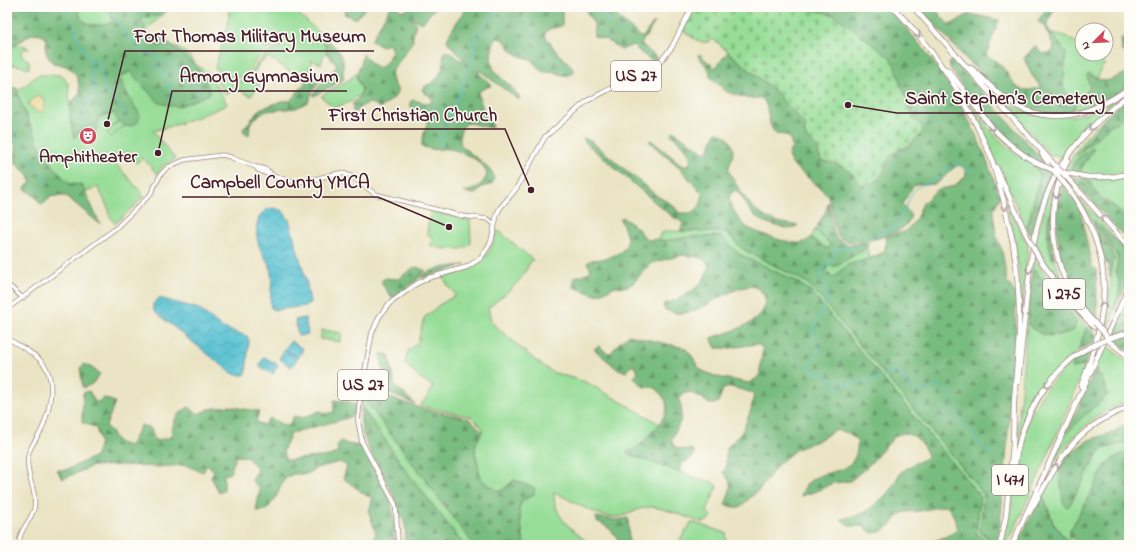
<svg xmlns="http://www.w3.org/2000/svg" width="1136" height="552" font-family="'Indie Flower',sans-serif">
<defs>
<pattern id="forest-firs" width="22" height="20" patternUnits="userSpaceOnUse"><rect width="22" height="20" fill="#79bc80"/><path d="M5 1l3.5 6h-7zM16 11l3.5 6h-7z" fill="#659869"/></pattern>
<pattern id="sand-dots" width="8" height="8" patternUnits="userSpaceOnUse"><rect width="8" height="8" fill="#eeda9e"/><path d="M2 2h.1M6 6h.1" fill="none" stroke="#cebb88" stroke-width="1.8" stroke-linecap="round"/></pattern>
<pattern id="cemetery-stones" width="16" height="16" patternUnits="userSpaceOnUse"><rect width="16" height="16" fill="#97dd97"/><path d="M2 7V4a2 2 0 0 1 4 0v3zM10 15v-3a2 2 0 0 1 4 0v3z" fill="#84bd82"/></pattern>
<pattern id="garden-furrows" width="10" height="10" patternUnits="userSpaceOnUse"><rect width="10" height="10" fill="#97dd97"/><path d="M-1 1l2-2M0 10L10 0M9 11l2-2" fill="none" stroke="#84bd82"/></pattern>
<pattern id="water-waves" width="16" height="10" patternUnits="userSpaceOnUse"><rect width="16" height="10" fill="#56c1d2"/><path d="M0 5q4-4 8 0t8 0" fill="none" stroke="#4ca5b4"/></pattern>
</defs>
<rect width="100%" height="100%" fill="#fdfcf7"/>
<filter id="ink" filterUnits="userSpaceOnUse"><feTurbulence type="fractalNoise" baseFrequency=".025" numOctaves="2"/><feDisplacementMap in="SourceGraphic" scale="8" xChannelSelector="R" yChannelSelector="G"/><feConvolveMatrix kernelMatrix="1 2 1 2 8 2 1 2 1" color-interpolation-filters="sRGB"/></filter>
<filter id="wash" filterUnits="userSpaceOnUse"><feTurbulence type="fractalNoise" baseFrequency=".012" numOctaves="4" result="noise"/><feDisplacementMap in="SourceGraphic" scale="16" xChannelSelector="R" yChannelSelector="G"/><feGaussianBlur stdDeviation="0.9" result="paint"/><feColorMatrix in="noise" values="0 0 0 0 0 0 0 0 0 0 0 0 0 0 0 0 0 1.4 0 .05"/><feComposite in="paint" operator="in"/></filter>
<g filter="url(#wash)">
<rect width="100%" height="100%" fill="#eae4c4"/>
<!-- green -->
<path fill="#97dd97" stroke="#707e61" d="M 7,7 L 171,7 L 145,31 L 150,35 L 151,34 L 156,37 L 157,36 L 189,55 L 194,63 L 210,75 L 227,104 L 225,106 L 179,124 L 153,131 L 175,159 L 163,166 L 157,174 L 143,158 L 136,163 L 131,158 L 128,151 L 113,159 L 115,163 L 142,193 L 140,195 L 141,197 L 145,196 L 115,224 L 108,213 L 109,210 L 98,187 L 82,194 L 52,196 L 42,205 L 35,196 L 25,189 L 25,188 L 31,182 L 29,175 L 16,164 L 15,151 L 17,147 L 12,140 L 7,135 L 7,85 L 17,89 L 22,88 L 38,75 L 60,75 L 64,78 L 68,84 L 70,104 L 80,93 C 79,74 73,65 53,63 C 45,54 45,51 47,39 L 39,33 L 31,34 L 16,44 L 7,46 Z
M 230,7 L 291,7 L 322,35 L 327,53 L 324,54 L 321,64 L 312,60 L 306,82 L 268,57 L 259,64 L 252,76 L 261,82 L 251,96 L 239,90 L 225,94 L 218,82 L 219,77 C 226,77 232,83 240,81 C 257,76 255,52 279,50 L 280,47 C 274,47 266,49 262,53 C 257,57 254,64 251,69 C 241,83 227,78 215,68 L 228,24 L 229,11 Z
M 1051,33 C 1063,33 1073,40 1082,47 L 1082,54 L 1087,54 L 1093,62 L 1103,56 L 1105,65 L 1101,68 L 1097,80 L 1090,74 L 1087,75 L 1090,87 L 1084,95 L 1067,95 L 1063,86 L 1066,53 Z
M 20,45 L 26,46 L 29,49 L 23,49 L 21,54 L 24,58 L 29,60 L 29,69 C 22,65 14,66 7,63 L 7,47 L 14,47 L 14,46 Z
M 357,73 L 357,79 L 362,89 L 359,97 L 357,96 L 352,101 L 334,108 C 330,103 324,100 321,96 L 350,79 Z
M 997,95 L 1010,104 L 1021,110 L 1073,116 L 1088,113 L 1105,106 L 1121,96 L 1091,123 L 1078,137 L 1059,164 L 1058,163 L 1059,157 L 1053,154 L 1052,157 Z
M 1081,101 L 1091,104 L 1106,101 L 1078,112 L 1065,114 L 1073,109 L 1076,103 Z
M 969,102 C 983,121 996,140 1015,153 C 1025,159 1037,164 1040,176 L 1027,229 Z
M 1129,111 L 1129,172 L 1106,176 L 1078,175 L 1086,160 L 1090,157 L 1069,173 L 1065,171 C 1075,149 1089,132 1107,116 L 1077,155 L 1111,125 L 1118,122 Z
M 1129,176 L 1129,222 L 1114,206 L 1105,201 L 1097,194 L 1088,179 L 1116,179 Z
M 1057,178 L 1058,179 L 1048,222 L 1048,243 L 1054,260 L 1053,250 C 1057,270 1065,286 1075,304 L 1061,287 L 1035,244 L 1048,197 Z
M 1077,196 L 1129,253 L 1129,255 L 1100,225 L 1118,258 L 1116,271 L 1119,279 L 1120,289 L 1111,315 L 1113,315 L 1105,332 L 1102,329 L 1104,323 L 1106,321 C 1109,297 1113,274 1111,249 C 1105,244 1100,229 1095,221 L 1093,222 Z
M 1006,201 L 1028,246 L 1022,309 L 1021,309 L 1019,270 L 1014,236 Z
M 430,211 L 470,220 L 471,243 C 464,253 442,249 431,246 L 432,237 L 427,234 Z
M 815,230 L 830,244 L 828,249 L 811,238 Z
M 497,231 L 500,232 L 533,260 C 528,264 527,269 524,274 C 515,287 500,298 488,308 L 491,321 L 495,326 L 535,360 L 552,372 L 586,382 L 660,424 L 639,446 L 628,454 L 697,478 L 712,482 L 717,486 L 707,511 L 712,517 L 705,522 L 701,522 C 688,518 661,506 648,507 C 635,509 624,519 610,517 C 594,515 569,499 554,492 C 553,518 573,530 591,545 L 524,545 L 519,509 L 522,501 L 534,494 L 514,480 L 503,490 L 498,491 L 481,480 L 475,451 L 476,443 L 483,429 L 472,417 L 420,406 L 428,396 L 433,386 L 422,380 L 406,365 L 405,362 L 408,351 L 418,342 L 424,318 L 439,305 L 456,295 L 449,287 L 443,277 C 463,272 482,267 492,246 C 494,242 495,236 497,231 Z
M 666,231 L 727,232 L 741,248 L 808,283 L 957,461 L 984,495 L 980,532 L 996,545 L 991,545 L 976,533 L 980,496 L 811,292 L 797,282 L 739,254 L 721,236 L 690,237 L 664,241 L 658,239 L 660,234 Z
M 867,248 L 869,259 L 847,265 L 833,278 L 825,271 L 829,265 L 835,266 Z
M 1033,255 C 1047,281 1066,306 1087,326 L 1078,351 L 1064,362 L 1037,394 L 1021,428 L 1016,448 L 1027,322 C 1029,325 1032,329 1036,331 C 1047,339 1063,335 1074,330 L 1076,323 C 1068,310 1060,296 1050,285 C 1045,279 1039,279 1037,271 L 1032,270 Z
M 1106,345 L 1129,363 L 1129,401 C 1092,414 1074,434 1052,465 L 1066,434 L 1086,414 L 1108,395 L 1103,382 L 1096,368 Z
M 1075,358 L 1072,368 L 1082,366 L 1086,363 C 1062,424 1035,485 1007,545 L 1003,545 C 1018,498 1012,450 1036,405 C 1045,387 1061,373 1075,358 Z
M 363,399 L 366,401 L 474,545 L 464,545 L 407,472 L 361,406 Z
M 1129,441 L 1129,452 C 1119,455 1112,458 1105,466 L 1070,531 L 1070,537 L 1068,542 L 1053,523 L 1048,508 L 1042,494 C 1048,483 1058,459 1070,453 L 1062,466 L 1069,506 L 1100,450 Z
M 692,522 L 726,533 L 727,545 L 679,545 L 679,541 Z"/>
<!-- forest -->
<path fill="url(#forest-firs)" stroke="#626e56" d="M 7,7 L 80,7 C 75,27 100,27 113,22 L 110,12 L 106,7 L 168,7 L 158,16 L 144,17 L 141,21 L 145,26 L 143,34 L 159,37 L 191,61 L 205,77 L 210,94 L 177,107 L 159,103 L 138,81 L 131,71 L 119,78 L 123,84 L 122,85 L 140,115 C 139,125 130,129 122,124 C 117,121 116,117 114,113 L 98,117 L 98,126 L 96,132 L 91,125 L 85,130 L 83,134 L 79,132 L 74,138 L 70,120 L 70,105 L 80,93 C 79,74 73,65 53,63 C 45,54 45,51 47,39 L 39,33 L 31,34 L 16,44 L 7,46 Z
M 346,7 L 366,7 L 356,19 L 344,14 Z
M 390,7 L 397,7 L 400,10 L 405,11 L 410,7 L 436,7 L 422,23 L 409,17 L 416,23 L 413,35 L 413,41 L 391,73 L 394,85 L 398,90 L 394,98 L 381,108 L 374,104 L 368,103 L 360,107 L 356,112 L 353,112 L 353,103 L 359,97 L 362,89 L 357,79 L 357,73 L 361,64 L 363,54 L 373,65 L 380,68 L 387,61 L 392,51 L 389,44 L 381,46 L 371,41 Z
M 466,7 L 562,7 L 562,26 L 549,29 L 545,33 L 545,36 L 558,54 L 569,63 L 574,71 L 573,73 C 562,79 560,72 550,71 C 548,71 545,72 543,72 L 530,59 L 520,56 L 512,51 L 503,39 L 497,38 C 490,46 489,66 497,74 C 505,82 512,86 519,96 L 519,100 L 480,71 L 478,72 L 479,74 L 492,85 L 481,90 L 478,93 L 484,113 L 493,126 L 490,128 L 470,123 L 465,124 L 460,132 L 460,142 L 462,147 L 481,161 L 493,173 L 494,178 L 492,184 L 480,188 L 477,193 L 473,194 L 464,192 C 475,190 482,186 487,175 C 486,170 483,165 479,162 C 473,157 457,150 450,149 C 439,148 433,152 422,146 C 421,134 431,125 426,114 L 411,107 L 410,102 L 413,100 L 430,104 L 432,99 L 429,95 L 424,93 L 422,89 L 427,85 L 434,82 C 438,77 442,72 443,65 C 444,60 442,57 444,52 L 449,52 L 462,61 L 464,60 L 450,45 L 447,41 L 449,35 Z
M 584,7 L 626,7 C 622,8 619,12 618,17 L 622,21 L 641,37 L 643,37 L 650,27 L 655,22 L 641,44 L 657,58 L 653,61 L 641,53 L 633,45 L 621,50 L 607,40 L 594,36 L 594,24 Z
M 810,7 L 886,7 C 922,43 953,85 974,131 C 984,152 992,174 1000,197 L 993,211 L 996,235 L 1002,250 L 1007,282 L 1015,293 L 1016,332 L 1004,483 L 999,533 L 996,545 L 980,532 L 984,495 L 957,461 L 808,283 L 741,248 L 727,232 L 680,231 L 683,224 L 681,221 L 673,217 L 657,204 L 585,142 L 583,138 L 585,138 L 592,142 L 657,196 L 673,205 L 679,213 L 692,213 L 700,206 L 703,194 L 675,163 L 664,155 L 649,141 L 651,140 L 683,166 L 688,165 L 691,160 C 689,149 680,142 671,135 L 673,131 L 705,153 L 709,149 L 716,132 C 724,133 733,141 733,150 C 733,157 730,164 728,170 C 736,185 748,205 762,215 C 771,221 787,225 798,225 L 792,229 C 779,227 760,223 751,212 C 745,205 744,195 734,190 L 729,197 C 731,206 737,218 744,225 C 750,231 791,245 800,243 C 804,243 808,240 811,238 L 827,249 L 830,244 L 815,230 L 826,211 L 828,202 L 834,233 L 837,239 L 842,242 L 850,245 L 868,242 L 867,248 L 835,266 L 829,265 L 825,271 L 833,278 L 847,265 L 869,259 L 884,252 L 887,241 L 886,237 L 898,233 L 905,232 L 915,221 L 923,203 L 937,190 L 954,186 L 966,176 C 966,170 965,168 959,165 C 950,168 945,179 935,184 C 928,186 920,181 914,186 C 909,190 906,199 902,204 L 911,216 C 909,220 907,225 903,228 C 891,236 850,249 839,237 C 834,231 832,204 827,194 L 792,164 L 788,156 L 792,147 L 790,138 L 785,135 L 776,134 C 765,122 771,108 762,98 L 746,98 L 727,92 L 710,77 L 710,71 L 698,56 L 699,54 L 715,68 L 728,52 L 775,91 L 806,126 L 804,131 L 807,139 L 817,147 L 821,161 C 842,164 849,168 862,185 L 893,154 L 907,147 L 921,125 L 914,119 L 891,59 L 834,15 L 814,10 Z
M 918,7 L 935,7 L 940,15 L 948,24 L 952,24 L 969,14 L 999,20 L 986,55 C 989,57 994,59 997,62 C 1015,76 1010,98 1041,87 L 1031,74 L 1024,58 L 1035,46 L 1043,54 L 1052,52 L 1054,47 L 1045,28 L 1038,21 L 1048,7 L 1056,7 L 1047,23 L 1047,27 L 1066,53 L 1063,86 L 1067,95 L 1084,95 L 1090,87 L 1087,75 L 1090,74 C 1106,87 1112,78 1129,72 L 1129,86 L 1106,101 L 1091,104 L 1081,101 L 1076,103 L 1073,109 L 1065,114 L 1045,113 L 1022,106 L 1007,99 L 984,78 Z
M 322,35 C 329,42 340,49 343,60 C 344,65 342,73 344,79 L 314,96 L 313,95 L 314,93 L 337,66 L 327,53 Z
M 1121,38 L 1129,38 L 1129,53 L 1122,51 Z
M 951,61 L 954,61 L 1048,166 C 1040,162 1031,159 1023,154 C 991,135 971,98 950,68 L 949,63 Z
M 309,71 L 310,75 L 319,83 L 313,90 L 308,102 L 296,108 L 266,111 L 254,119 L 250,124 L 249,135 L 245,134 L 243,129 L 261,108 C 271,107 280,99 290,101 L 306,82 Z
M 7,85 L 17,89 L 22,106 L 42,151 L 64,179 L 71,184 L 82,185 L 100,224 L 66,196 L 52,196 L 42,205 L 35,196 L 25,189 L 25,188 L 31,182 L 29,175 L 16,164 L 15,151 L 17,147 L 12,140 L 7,135 Z
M 1129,97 L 1128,112 L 1118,122 L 1111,125 L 1076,156 L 1107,116 Z
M 1093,147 L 1094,149 L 1086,160 L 1078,175 L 1069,173 C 1074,158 1081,156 1093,147 Z
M 1033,164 L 1052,171 L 1054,173 L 1037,212 L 1030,235 L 1027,229 L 1040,176 Z
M 1070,177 L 1088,179 L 1097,194 L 1105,201 L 1114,206 L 1129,222 L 1129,242 Z
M 1062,183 L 1080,209 L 1092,267 L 1096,269 L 1098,326 L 1073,291 L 1061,258 L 1057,234 L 1057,211 Z
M 1052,209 L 1051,232 L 1053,250 L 1053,260 C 1047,244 1045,225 1052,209 Z
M 622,217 L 636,227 L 647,240 L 658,239 L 664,241 L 690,237 L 721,236 L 739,254 L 797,282 L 811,292 L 980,496 L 976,533 L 991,545 L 927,545 C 949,532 969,537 948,507 L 943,506 L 920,511 L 905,512 L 899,515 L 890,526 L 880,532 L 872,533 L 862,526 L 850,526 L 841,519 L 856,516 L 867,511 L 883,498 L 892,488 L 900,473 L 912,465 L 928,457 L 928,455 L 921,442 L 914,436 L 904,433 L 896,435 L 868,466 L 850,481 L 833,483 L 817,491 L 801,496 C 803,492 804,487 807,484 C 819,469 846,476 855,457 C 857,453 857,446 858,442 L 849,433 L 835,430 L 819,440 L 795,450 L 777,465 L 762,487 L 739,508 L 725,505 C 730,491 735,483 722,472 L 726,468 L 726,455 L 727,448 L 742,432 L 751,410 L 754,393 L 731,387 L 723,389 L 718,402 L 714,404 L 709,404 L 702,398 L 690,392 L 683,394 L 679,399 C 685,417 679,425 671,440 L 675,447 L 681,449 L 693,450 L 694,452 L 693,457 L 681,464 L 679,472 L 628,454 L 627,451 L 634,450 L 639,446 L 660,424 L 667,410 L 666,401 L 658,390 L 654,387 L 644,387 L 634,378 L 638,372 L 635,366 L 631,366 L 626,372 L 616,368 L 594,349 L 599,346 L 607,353 L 611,353 L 618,344 L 628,335 L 685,348 L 692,356 L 698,367 L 703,371 L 717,377 L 750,383 L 759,376 L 763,348 L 757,344 L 730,348 L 716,348 L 711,338 C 728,332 763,324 765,304 C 766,300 765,296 762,293 C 757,287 753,285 746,287 C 719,291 692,325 664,309 L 663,304 C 682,300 707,285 709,265 L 704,259 L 697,257 L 683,255 L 651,263 L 632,284 L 624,287 L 615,286 L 603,293 L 595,295 L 573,287 L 574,277 L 582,275 L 591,271 L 590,268 L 587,263 C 591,259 595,260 601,259 C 614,257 632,250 626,234 C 625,229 622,224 620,219 Z
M 1095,221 C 1103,233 1110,247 1115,260 L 1112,263 L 1112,272 L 1110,277 L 1108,261 L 1106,264 L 1093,222 Z
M 1100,225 L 1129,255 L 1129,279 L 1113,315 L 1111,316 L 1120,289 L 1119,279 L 1116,271 L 1118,258 Z
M 465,265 L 421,278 C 427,268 454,266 465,265 Z
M 417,267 L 426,271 L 422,274 L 417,280 L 392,298 L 382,284 L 382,280 L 386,278 L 398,279 L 413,268 Z
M 1032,270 L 1037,271 L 1039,277 C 1051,281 1069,311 1076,323 L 1074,330 C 1063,335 1047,339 1036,331 C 1032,329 1029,325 1027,322 Z
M 1129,296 L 1129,331 L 1113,335 L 1114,330 Z
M 1087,326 L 1096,335 L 1094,342 L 1078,351 Z
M 1128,334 L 1129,353 L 1112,338 Z
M 1092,347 C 1086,362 1089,365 1071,368 L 1075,358 Z
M 381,353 L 389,355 L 395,386 L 415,404 L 386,392 L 382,364 L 381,360 Z
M 84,364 L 92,368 L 100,374 L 92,384 L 83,388 L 80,368 Z
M 1096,368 L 1103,382 L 1108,395 L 1086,414 L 1066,434 Z
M 89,391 L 96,403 L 104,398 L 115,402 L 106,426 L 119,443 L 130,446 L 141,425 L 151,429 L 155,441 L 171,437 C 174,420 174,416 189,407 L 198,414 L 209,409 L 230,406 L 243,409 L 259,411 L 256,422 L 264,425 L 269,418 L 288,427 L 294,416 L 302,418 L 320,411 L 326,414 L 334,412 L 334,400 L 346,401 L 356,405 L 355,413 L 348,418 L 291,433 L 283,451 L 286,460 L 330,456 L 338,451 L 337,446 L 341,441 L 347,444 L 361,446 L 390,500 L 394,518 L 394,542 L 388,545 L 370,545 L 376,533 L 369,512 L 373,497 L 367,496 L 343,478 L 347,466 L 340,462 L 316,468 L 307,474 L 293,474 L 284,480 L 275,499 L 266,510 L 256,511 L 260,489 L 252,481 L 257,468 L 247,457 L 236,456 L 230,473 L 224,475 L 224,490 L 219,492 L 211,477 L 214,471 L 207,464 L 203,472 L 185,465 L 157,467 L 124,465 L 93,466 L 62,479 L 57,470 L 66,470 L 96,456 L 100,442 L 96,428 L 82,422 L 83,393 Z
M 364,393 L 394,399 L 423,409 L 467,418 L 472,421 L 482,432 L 476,443 L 475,451 L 481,480 L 498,491 L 503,490 L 514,480 L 535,488 L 534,494 L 522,501 L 519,509 L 524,545 L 474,545 L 366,401 L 363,399 Z
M 361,406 L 407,472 L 464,545 L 404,545 L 406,533 L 405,523 L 399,512 L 393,494 L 368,447 L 363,434 L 361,422 Z
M 1129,422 L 1129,441 L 1100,450 L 1069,506 L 1066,507 L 1063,501 L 1060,477 L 1062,466 L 1070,453 L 1089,440 L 1113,432 Z
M 1129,452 L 1129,545 L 1081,545 L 1076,543 L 1070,537 L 1070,531 L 1105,466 C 1112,458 1119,455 1129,452 Z
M 1042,494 L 1048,508 L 1053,523 L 1070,545 L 1017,545 Z
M 596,517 L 616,520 L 628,518 L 629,545 L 620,545 C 616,532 608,527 597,521 Z
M 302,538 L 318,542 L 324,545 L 296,545 Z"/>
<!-- sand -->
<path fill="url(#sand-dots)" stroke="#9c7c64" d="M 38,95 L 44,99 C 47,105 45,111 38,113 L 28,104 Z"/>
<!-- cemetery -->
<path fill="url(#cemetery-stones)" stroke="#707e61" d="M 695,7 L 810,7 L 814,10 L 834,15 L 892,59 L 914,119 L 921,125 L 923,130 L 922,133 C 917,137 913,142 908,146 C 904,149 898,150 894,153 C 879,164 890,183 862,185 C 849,168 842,164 821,161 L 817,147 L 807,139 L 804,131 L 806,126 L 775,91 L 713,39 C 702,48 693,37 683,31 Z"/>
<!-- garden -->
<path fill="url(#garden-furrows)" stroke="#707e61" d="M 118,121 L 124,125 L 125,127 L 121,128 L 110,138 L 107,132 Z
M 322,330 L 342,333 L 340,342 L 320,339 Z"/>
<!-- water -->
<path fill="url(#water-waves)" stroke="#50707e" d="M 274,208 L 283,211 L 289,220 L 306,280 L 310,302 L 309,305 L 306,306 L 275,310 L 271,308 C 269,296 273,285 271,273 C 270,263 264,257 260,248 C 254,233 254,210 274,208 Z
M 159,298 L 199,309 L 223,328 L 247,336 L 249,341 L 246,374 L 244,375 L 236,375 L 229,371 L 155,312 L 153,308 L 153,304 Z
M 305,318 L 308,334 L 298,336 L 295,320 Z
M 291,341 L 303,349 L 298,358 L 285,349 Z
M 285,350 L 297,359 L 291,367 L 279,358 Z
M 264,357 L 278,365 L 273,374 L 259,366 Z"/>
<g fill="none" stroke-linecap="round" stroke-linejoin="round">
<!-- stream -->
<path stroke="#56c1d2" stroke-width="1" d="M 65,7 L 68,13
M 107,7 C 118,24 129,41 146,52 C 157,59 169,62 179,71
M 157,7 L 159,12
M 604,7 L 608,24
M 71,18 L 80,43 L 90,60 L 93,69 L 94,91 L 90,96 L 84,111 L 86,122 L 83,128 L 83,132
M 91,60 L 96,61
M 98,62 L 107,92 L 129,117
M 153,63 L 164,72 L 172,98
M 184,76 L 195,84 L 200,92
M 7,125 L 13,132 L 29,158 L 49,184
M 443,147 L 441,139 L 446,123 L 459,95 L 472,57 L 477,36 L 495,13 L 495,7
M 864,240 C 871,232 887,234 895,226 C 904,217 906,204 912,193 C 918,184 928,184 936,179 C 943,174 948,167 955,163 L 972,172
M 863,244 L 857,249 L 839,248 L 835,250 C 833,261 825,266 820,276 L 829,295 L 821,315 L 813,326 L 813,335 L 817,342 L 819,352 L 810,363 L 810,367 C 813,373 817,373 824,373 L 834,386 L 838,387 L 848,384 L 873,380 L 896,372 L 903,376 L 907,387 L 919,393 L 934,387 L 939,386 L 947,393 L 956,414 L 963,424 L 972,431 L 979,444 L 993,455
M 1050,525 L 1055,530
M 1058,535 L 1062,545"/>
</g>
</g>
<g filter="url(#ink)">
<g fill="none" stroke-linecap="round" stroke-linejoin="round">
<defs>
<path id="secondary" d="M 256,167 L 258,170 L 269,175 L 296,182 L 307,181 L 339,173 L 346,174 L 353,177 L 375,194 L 462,216 L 488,219 L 494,224
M 7,284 L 23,298
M 7,309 L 116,228 L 150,195 L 161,174 L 168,167 L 184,160 L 222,155 L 231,157 L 232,158 L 256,167 C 261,167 269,170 272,175
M 7,338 C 18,345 31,351 40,360 C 58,377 50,409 42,429 C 38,438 30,445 28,456 C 25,477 38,490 34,509 C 30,523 19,529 19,545"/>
<path id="primary" d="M 398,545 L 396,511 L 395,504 L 362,442 L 358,420 L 360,398 L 372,333 L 379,317 L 389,304 L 416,284 L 428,278 L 467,267 L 481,258 L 491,242 L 497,214 L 500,208 L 516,189 L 545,137 L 587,101 L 659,63 L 672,47 L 692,7"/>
<path id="motorway" d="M 893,7 C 924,39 951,76 972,116 C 979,130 985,144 992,158
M 913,7 L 1051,161
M 971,68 C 984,78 993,91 1007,100 C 1049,129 1091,115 1129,88
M 946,69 L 951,73 C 978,109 995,139 1035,162
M 1042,154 L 1051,167
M 991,157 L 1003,198 L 1013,243 L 1017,272 L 1019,305 L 1019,335 L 1014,402 L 1013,445 L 1006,516 L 1000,545
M 1068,160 C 1040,214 1053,281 1095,323
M 996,167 L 1026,234
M 1088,177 L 1111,177 L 1129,174
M 1071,182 L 1129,247
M 1068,188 C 1117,256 1110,312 1081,386
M 1039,258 L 1066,297 L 1094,327
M 1109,341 L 1129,357
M 1018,382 C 1021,353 1024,324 1027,294 C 1032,250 1036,209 1059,169 C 1077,139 1102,116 1129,94
M 1012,482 C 1014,472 1015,462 1017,452 C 1024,415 1045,381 1074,357
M 1029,513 C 1060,462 1069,430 1129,407
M 1012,545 L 1129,287"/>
</defs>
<!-- secondary casing -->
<use href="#secondary" stroke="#9a8278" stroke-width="5"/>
<!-- primary casing -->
<use href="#primary" stroke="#9a8278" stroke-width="5.5"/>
<!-- motorway casing -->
<use href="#motorway" stroke="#9a8278" stroke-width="6"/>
<!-- secondary -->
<use href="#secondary" stroke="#fff" stroke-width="3.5"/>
<!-- primary -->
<use href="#primary" stroke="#fff" stroke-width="4"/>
<!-- motorway -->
<use href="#motorway" stroke="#fff" stroke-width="4.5"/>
<defs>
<path id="motorway-bridge" d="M 1051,161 L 1071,182
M 1035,162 L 1055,171 L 1088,177
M 1054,171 L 1068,188
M 1026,234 L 1039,258
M 1095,323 L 1105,334 L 1109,341
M 1074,357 C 1090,345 1108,338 1127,333"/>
</defs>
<!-- motorway-bridge casing -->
<use href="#motorway-bridge" stroke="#9a8278" stroke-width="6" stroke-linecap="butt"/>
<!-- motorway-bridge -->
<use href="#motorway-bridge" stroke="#fff" stroke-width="4.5"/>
</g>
<!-- one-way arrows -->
<defs><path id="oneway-chevron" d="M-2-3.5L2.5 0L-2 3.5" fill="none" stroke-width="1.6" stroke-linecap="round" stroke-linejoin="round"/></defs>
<g stroke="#ae9aa0">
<use href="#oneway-chevron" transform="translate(918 35) rotate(51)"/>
<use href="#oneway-chevron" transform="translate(992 128) rotate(49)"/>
<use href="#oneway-chevron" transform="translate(1091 128) rotate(133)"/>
<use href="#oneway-chevron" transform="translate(1056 196) rotate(99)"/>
<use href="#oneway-chevron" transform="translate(1005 208) rotate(76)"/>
<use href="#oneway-chevron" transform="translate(1103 218) rotate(-132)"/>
<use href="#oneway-chevron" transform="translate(1029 271) rotate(95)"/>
<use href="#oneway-chevron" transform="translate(1103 305) rotate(-85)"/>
<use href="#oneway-chevron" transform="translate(1047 385) rotate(127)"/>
<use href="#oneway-chevron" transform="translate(1056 466) rotate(-59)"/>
</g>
</g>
<!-- icons -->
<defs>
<symbol id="theatre-disc" viewBox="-11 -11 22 22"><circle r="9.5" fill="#d1495b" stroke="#fdfcf7"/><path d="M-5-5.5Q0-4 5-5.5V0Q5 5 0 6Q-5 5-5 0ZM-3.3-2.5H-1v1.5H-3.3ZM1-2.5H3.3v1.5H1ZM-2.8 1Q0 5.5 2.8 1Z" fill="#fff"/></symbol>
</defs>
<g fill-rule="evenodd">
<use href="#theatre-disc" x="78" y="126" width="20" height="20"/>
</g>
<g text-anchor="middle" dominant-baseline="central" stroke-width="3" stroke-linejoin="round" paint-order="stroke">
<!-- shield labels -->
<g fill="#fdfcf7" stroke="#806168" stroke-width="1">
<rect x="611" y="61" width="50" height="30" rx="3"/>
<rect x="1043" y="279" width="42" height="30" rx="3"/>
<rect x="338" y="370" width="50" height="30" rx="3"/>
<rect x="992" y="465" width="36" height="30" rx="3"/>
</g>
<g font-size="17" font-weight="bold" fill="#4a1f2b">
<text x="636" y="76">US 27</text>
<text x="1064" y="294">I 275</text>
<text x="363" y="385">US 27</text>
<text x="1010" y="480">I 471</text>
</g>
<!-- poi labels -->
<g font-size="18" font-weight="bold" fill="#4a1f2b" stroke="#fdfcf7">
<text x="88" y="158">Amphitheater</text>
</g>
</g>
<!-- callouts -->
<path fill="none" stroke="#4a1f2b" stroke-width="1.5" d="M107 124L125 51H374M158 153L172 91H347M848 105L897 113H1113M531 190L505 129H321M449 227L378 197H182"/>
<g fill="#4a1f2b" stroke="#fdfcf7" stroke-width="1.5">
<circle cx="107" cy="124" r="4"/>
<circle cx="158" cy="153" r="4"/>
<circle cx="848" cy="105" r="4"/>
<circle cx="531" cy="190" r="4"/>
<circle cx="449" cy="227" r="4"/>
</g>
<g font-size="19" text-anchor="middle" font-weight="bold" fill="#4a1f2b" stroke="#fdfcf7" stroke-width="3" stroke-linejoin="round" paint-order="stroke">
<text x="250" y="42">Fort Thomas Military Museum</text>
<text x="259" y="82">Armory Gymnasium</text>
<text x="1005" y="104">Saint Stephen’s Cemetery</text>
<text x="413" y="121">First Christian Church</text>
<text x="280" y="188">Campbell County YMCA</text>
</g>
<!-- margin -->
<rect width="1136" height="552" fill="none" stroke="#fdfcf7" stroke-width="24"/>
<!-- north arrow -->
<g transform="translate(1094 42) rotate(246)"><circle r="19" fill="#fdfcf7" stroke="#b5a4a5"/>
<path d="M0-3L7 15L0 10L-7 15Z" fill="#d1495b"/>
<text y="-6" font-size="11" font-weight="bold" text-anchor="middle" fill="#4a1f2b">N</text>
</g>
</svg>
